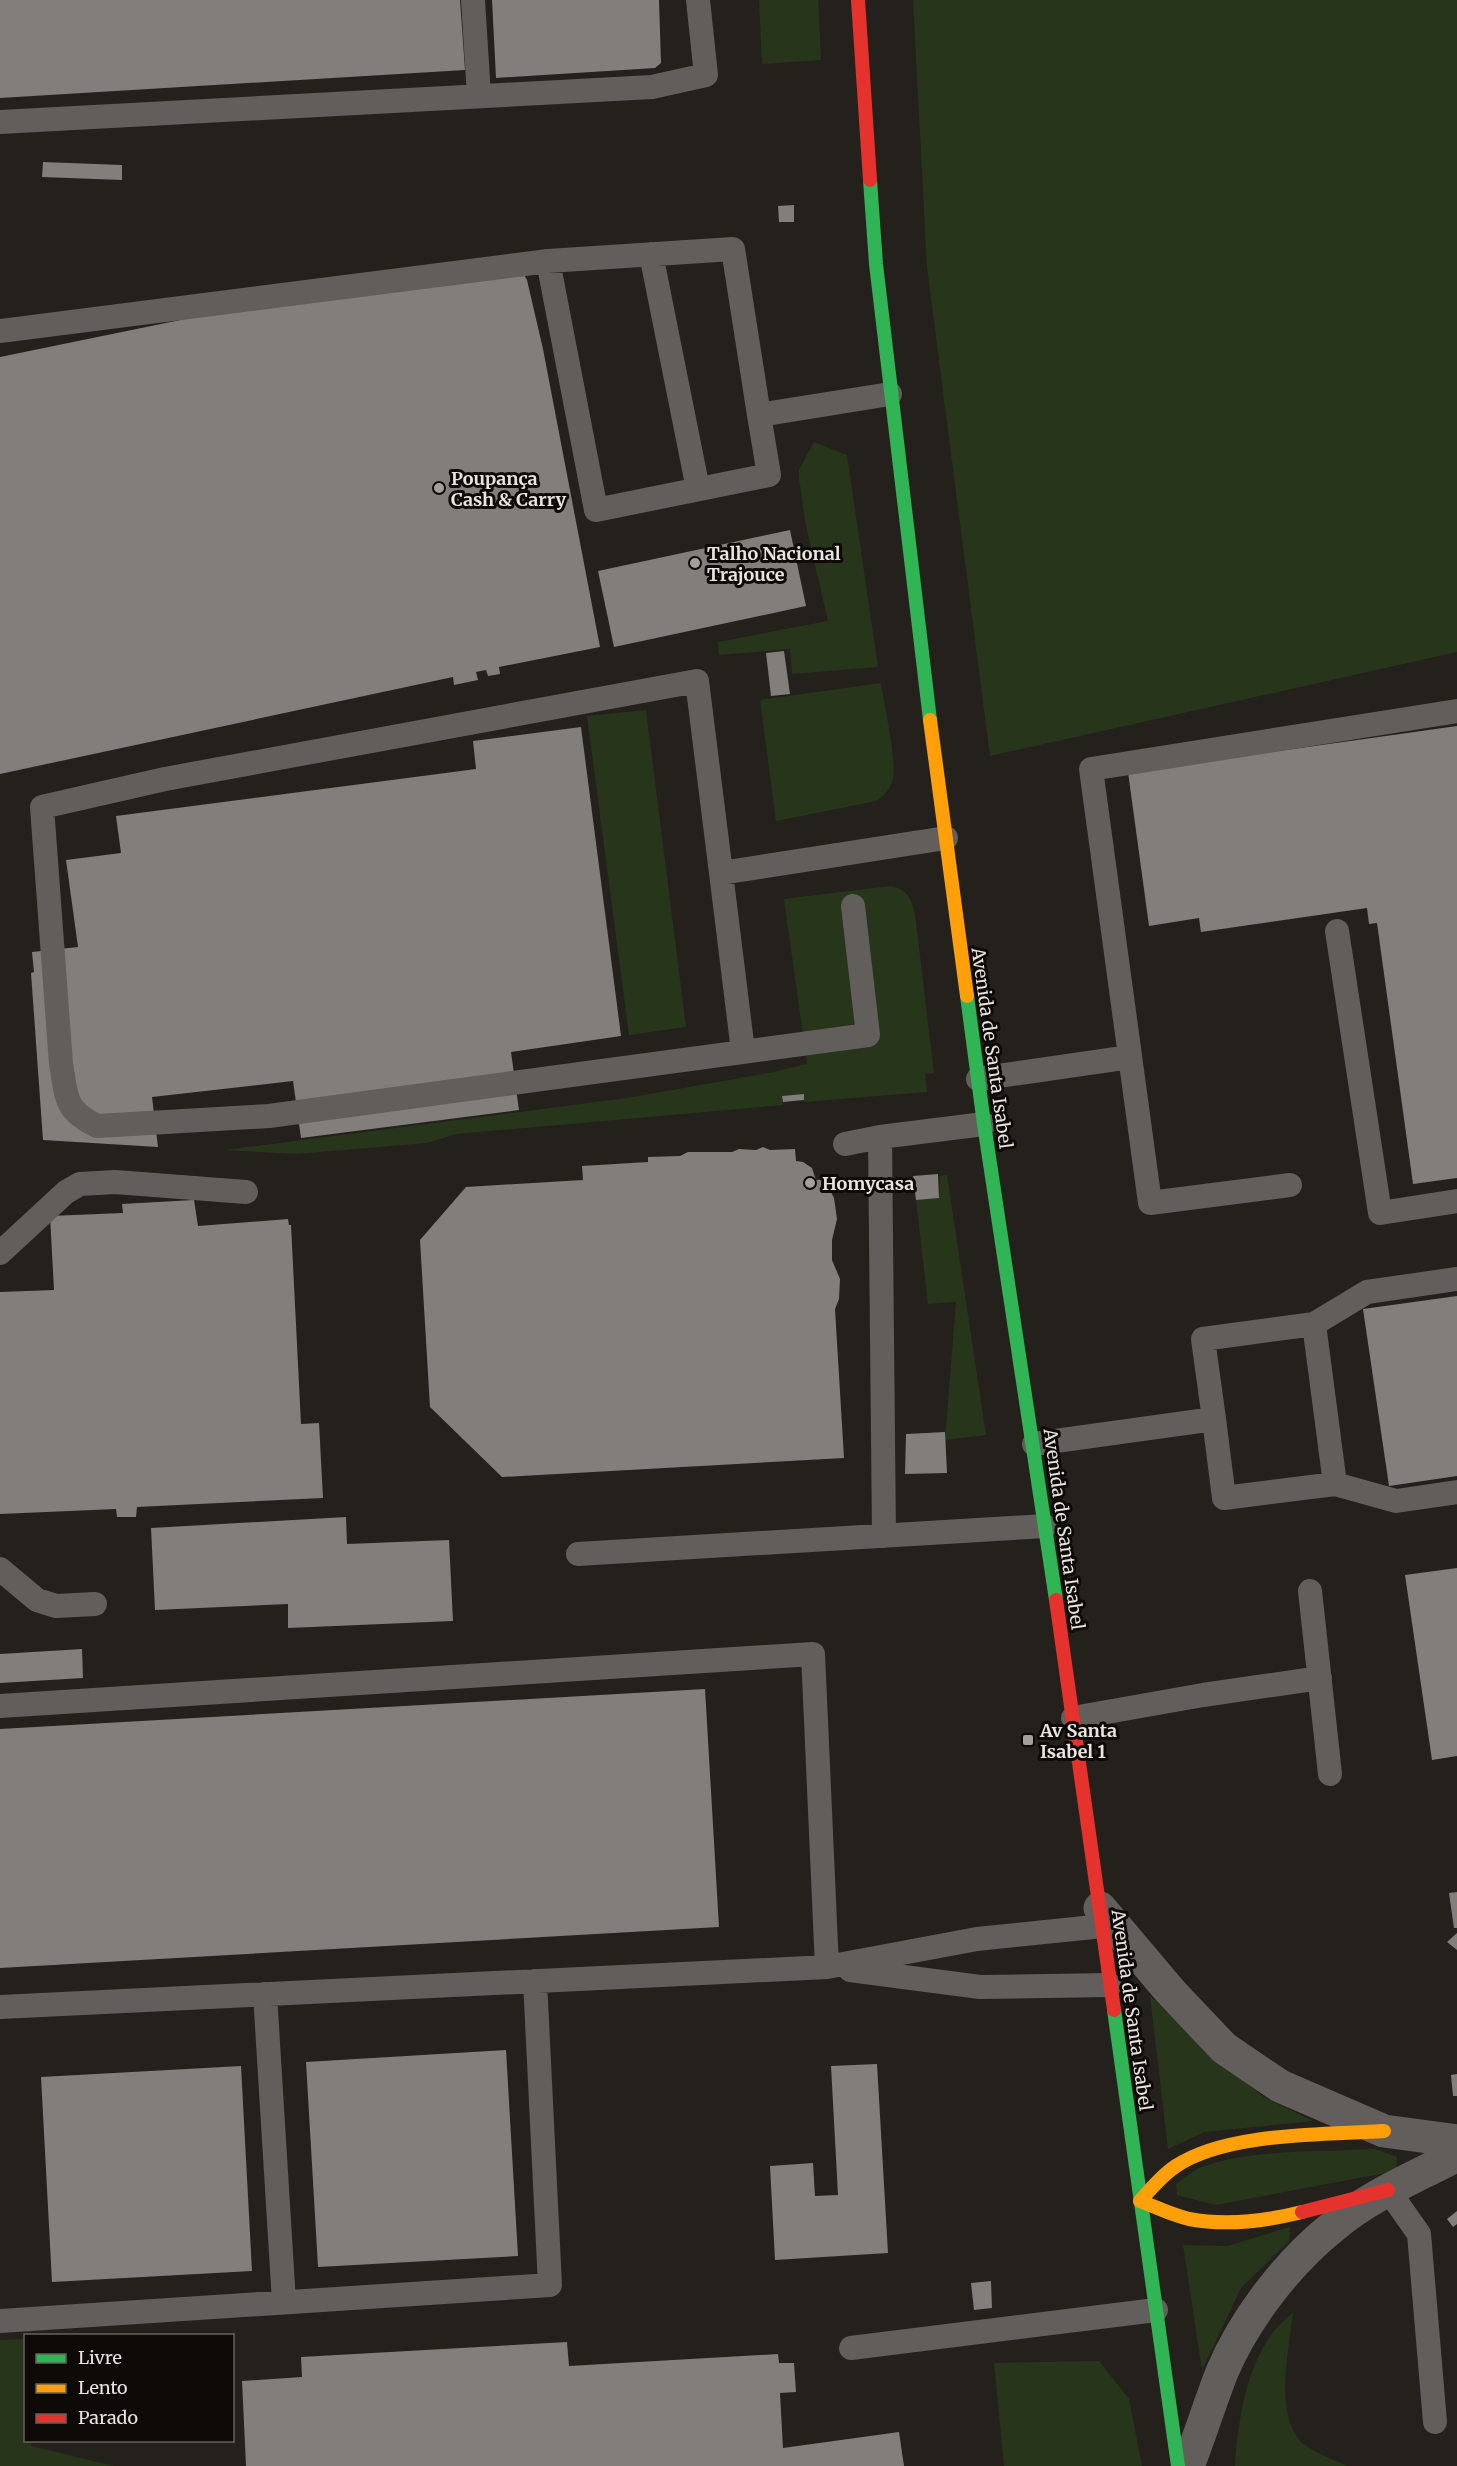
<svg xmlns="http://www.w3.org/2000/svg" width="1457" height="2466" font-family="Merriweather,serif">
<rect width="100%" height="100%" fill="#24201c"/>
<!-- grass -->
<path fill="#27361b" d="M 759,0 L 818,0 L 821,60 L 762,64 Z
M 913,0 L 1457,0 L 1457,652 L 990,756 L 927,267 Z
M 814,442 L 847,455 L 878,667 L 792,674 L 790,649 L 719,655 L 718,642 L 828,621 L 805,521 L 799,478 L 799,470 Z
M 881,683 C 884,705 897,759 893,779 C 891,787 884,797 876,801 L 776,821 L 760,700 Z
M 646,710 L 686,1027 L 629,1035 L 587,716 Z
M 890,886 C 907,889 911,898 915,914 L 934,1073 L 925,1074 L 927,1092 L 804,1102 L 804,1094 L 782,1096 L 783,1105 L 456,1134 L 427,1143 L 296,1154 L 225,1150 L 627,1098 L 774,1072 L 807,1064 L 784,899 Z
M 947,1175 L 986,1435 L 945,1440 L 956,1302 L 928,1304 L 916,1200 L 939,1197 L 940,1176 Z
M 1150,1996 L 1262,2096 L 1313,2121 L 1204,2132 L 1168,2149 Z
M 1375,2149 L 1397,2157 L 1396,2171 L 1216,2205 L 1177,2195 L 1176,2184 C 1183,2179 1191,2172 1199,2168 C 1244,2149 1325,2152 1375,2149 Z
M 1290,2227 L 1289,2241 L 1241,2288 L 1202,2370 L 1183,2245 L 1227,2246 Z
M 1293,2313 C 1289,2349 1274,2412 1301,2442 C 1310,2451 1335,2460 1347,2466 L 1235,2466 C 1238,2416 1249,2344 1293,2313 Z
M 25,2339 L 26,2440 L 31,2441 L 31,2446 L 114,2466 L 0,2466 L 0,2340 Z
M 1099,2361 L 1129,2399 L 1142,2466 L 1004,2466 L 994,2363 Z"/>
<!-- building -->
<path fill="#827e7b" d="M 0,0 L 460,0 L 465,70 L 0,98 Z
M 492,0 L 659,0 L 661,63 L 655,68 L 496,78 Z
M 43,162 L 122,165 L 122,180 L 42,177 Z
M 794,205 L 794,222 L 779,222 L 778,206 Z
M 487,257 L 497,257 L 523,273 L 527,280 L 543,349 L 600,647 L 499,667 L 500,674 L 488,676 L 486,670 L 476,672 L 478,680 L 454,685 L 453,677 L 0,774 L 0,357 Z
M 790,530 L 806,606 L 614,647 L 598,571 Z
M 784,651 L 790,694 L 771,696 L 766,653 Z
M 1457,726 L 1457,1178 L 1413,1184 L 1377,923 L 1369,924 L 1367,908 L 1201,932 L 1199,918 L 1149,926 L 1128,772 Z
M 581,727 L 621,1036 L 511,1052 L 519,1110 L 301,1138 L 293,1081 L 152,1097 L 158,1147 L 43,1140 L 31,973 L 34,972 L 32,952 L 78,947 L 66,860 L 121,853 L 116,816 L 476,769 L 473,741 Z
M 804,1094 L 804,1100 L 783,1102 L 782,1096 Z
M 763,1147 L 770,1150 L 795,1149 L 796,1161 L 803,1162 L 812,1168 L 816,1180 L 828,1179 L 829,1188 L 834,1198 L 837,1219 L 832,1240 L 832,1260 L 840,1279 L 839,1299 L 835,1309 L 844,1458 L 502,1477 L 430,1407 L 420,1240 L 466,1187 L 583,1180 L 582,1166 L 648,1162 L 648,1157 L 680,1156 L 688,1152 L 732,1152 L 739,1149 L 756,1150 Z
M 938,1174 L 939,1198 L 916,1200 L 913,1176 Z
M 194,1200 L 198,1226 L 288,1219 L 289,1225 L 291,1225 L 301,1424 L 319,1423 L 323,1498 L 137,1507 L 136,1517 L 117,1517 L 116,1509 L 0,1514 L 0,1292 L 54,1290 L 50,1216 L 123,1213 L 122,1204 Z
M 1457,1296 L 1457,1476 L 1389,1486 L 1363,1309 Z
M 945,1432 L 947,1473 L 905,1474 L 906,1434 Z
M 346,1517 L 347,1544 L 449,1540 L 453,1621 L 288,1628 L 288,1604 L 155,1610 L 151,1528 Z
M 1457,1568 L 1457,1756 L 1432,1760 L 1405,1575 Z
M 82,1649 L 83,1678 L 0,1683 L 0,1654 Z
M 705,1689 L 719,1927 L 0,1968 L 0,1729 Z
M 1457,1892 L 1457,1928 L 1454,1928 L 1449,1893 Z
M 1457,1933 L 1457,1950 L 1447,1942 Z
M 506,2050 L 518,2256 L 318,2267 L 306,2062 Z
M 877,2064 L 888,2253 L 775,2260 L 770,2166 L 813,2163 L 815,2196 L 838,2195 L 831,2066 Z
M 241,2066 L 252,2271 L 52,2282 L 41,2077 Z
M 1457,2074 L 1457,2096 L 1453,2096 L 1451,2075 Z
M 1457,2211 L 1457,2224 L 1453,2227 L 1447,2219 Z
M 991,2281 L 992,2308 L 974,2310 L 971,2283 Z
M 567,2342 L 569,2366 L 778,2354 L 779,2363 L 794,2363 L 796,2392 L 780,2393 L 783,2448 L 899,2432 L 904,2466 L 246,2466 L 242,2381 L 302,2377 L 301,2357 Z"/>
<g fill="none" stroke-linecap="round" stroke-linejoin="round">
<!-- lane -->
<path stroke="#625e5b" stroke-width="24" d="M 473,0 L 479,96
M 0,122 L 652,87 L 706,75 L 698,0
M 651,254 L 698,489
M 548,261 L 733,249 L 759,415
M 0,331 L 548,261 L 596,510 L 769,475 L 759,415 L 890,394
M 721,873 L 743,1051
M 853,906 L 868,1035 L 269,1116 L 97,1126 C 64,1110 67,1098 61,1064 L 42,807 L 165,779 L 697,681 L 721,873 L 946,838
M 1337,931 L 1380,1213 L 1457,1201
M 978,1079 L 1130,1057
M 880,1137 L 884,1536
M 845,1144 L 880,1137 L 984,1124
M 1290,1185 L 1150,1203 L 1091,769 L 1457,711
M 0,1253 L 66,1192 L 80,1184 L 115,1182 L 246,1192
M 1314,1324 L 1367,1292 L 1457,1279
M 1034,1444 L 1214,1419 L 1224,1498 L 1335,1484 L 1314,1324 L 1203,1339 L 1214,1419
M 1335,1484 L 1396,1501 L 1457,1492
M 578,1554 L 1045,1526
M 0,1569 L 37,1600 L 56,1606 L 95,1604
M 1310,1591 L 1330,1774
M 0,1706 L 813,1654 L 827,1967
M 1073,1718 L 1203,1695 L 1320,1678
M 850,1970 L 980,1987 L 1110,1985
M 265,1994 L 284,2302
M 0,2007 L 827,1967 L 977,1939 L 1103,1926
M 1388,2190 L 1419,2234 L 1435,2422
M 0,2321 L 550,2285 L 535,1981
M 851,2348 L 1156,2310"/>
<!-- street -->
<path stroke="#625e5b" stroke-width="33" d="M 1100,1908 L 1170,1991 L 1224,2048 L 1280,2086 L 1384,2131 L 1457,2141
M 1188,2466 C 1200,2435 1210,2403 1222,2372 C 1245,2318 1289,2261 1335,2225 C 1371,2195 1416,2177 1457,2155"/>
<!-- fast -->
<path stroke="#30b455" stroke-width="14" d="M 870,180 L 876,264 L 930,720
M 967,996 L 984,1124 L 1056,1600
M 1114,2010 L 1178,2466"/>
<!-- slow -->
<path stroke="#ff9f0a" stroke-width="14" d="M 930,720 L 967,996
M 1302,2212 C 1266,2221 1226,2226 1189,2219 C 1172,2215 1156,2207 1140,2201 C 1151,2189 1162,2175 1176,2166 C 1227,2132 1324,2135 1384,2131"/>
<!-- jam -->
<path stroke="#e5322d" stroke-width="14" d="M 858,0 L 870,180
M 1056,1600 L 1114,2010
M 1302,2212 L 1388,2190"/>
</g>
<!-- markers -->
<g fill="#a49f9b" stroke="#0e0a07" stroke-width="2">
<circle cx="439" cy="488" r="6"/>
<circle cx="695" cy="563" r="6"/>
<circle cx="810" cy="1183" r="6"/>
<rect x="1022" y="1734" width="12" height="12" rx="3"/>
</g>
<g text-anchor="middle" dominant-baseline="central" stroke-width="6" stroke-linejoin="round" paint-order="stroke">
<!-- poi labels -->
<g font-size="18" font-weight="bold" fill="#e9e4df" stroke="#0e0a07" text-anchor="start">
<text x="451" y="478">Poupança<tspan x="451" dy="21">Cash &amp; Carry</tspan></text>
<text x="707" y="553">Talho Nacional<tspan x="707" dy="21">Trajouce</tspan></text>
<text x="822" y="1183">Homycasa</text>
<text x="1040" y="1730">Av Santa<tspan x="1040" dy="21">Isabel 1</tspan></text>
</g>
<!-- street labels -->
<g font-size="18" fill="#e9e4df" stroke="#0e0a07">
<text transform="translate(992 1048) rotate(82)">Avenida de Santa Isabel</text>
<text transform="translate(1064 1529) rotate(82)">Avenida de Santa Isabel</text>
<text transform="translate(1132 2010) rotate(82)">Avenida de Santa Isabel</text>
</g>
</g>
<!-- legend -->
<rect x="24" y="2334" width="210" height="108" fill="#0e0a07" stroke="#66615d" stroke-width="1.5"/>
<rect x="36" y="2354" width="30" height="9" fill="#30b455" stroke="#66615d" stroke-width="1.5"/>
<text x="78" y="2364" font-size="18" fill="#e9e4df">Livre</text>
<rect x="36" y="2384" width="30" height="9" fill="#ff9f0a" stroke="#66615d" stroke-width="1.5"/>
<text x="78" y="2394" font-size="18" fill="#e9e4df">Lento</text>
<rect x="36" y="2414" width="30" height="9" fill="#e5322d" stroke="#66615d" stroke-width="1.5"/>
<text x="78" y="2424" font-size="18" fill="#e9e4df">Parado</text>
</svg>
